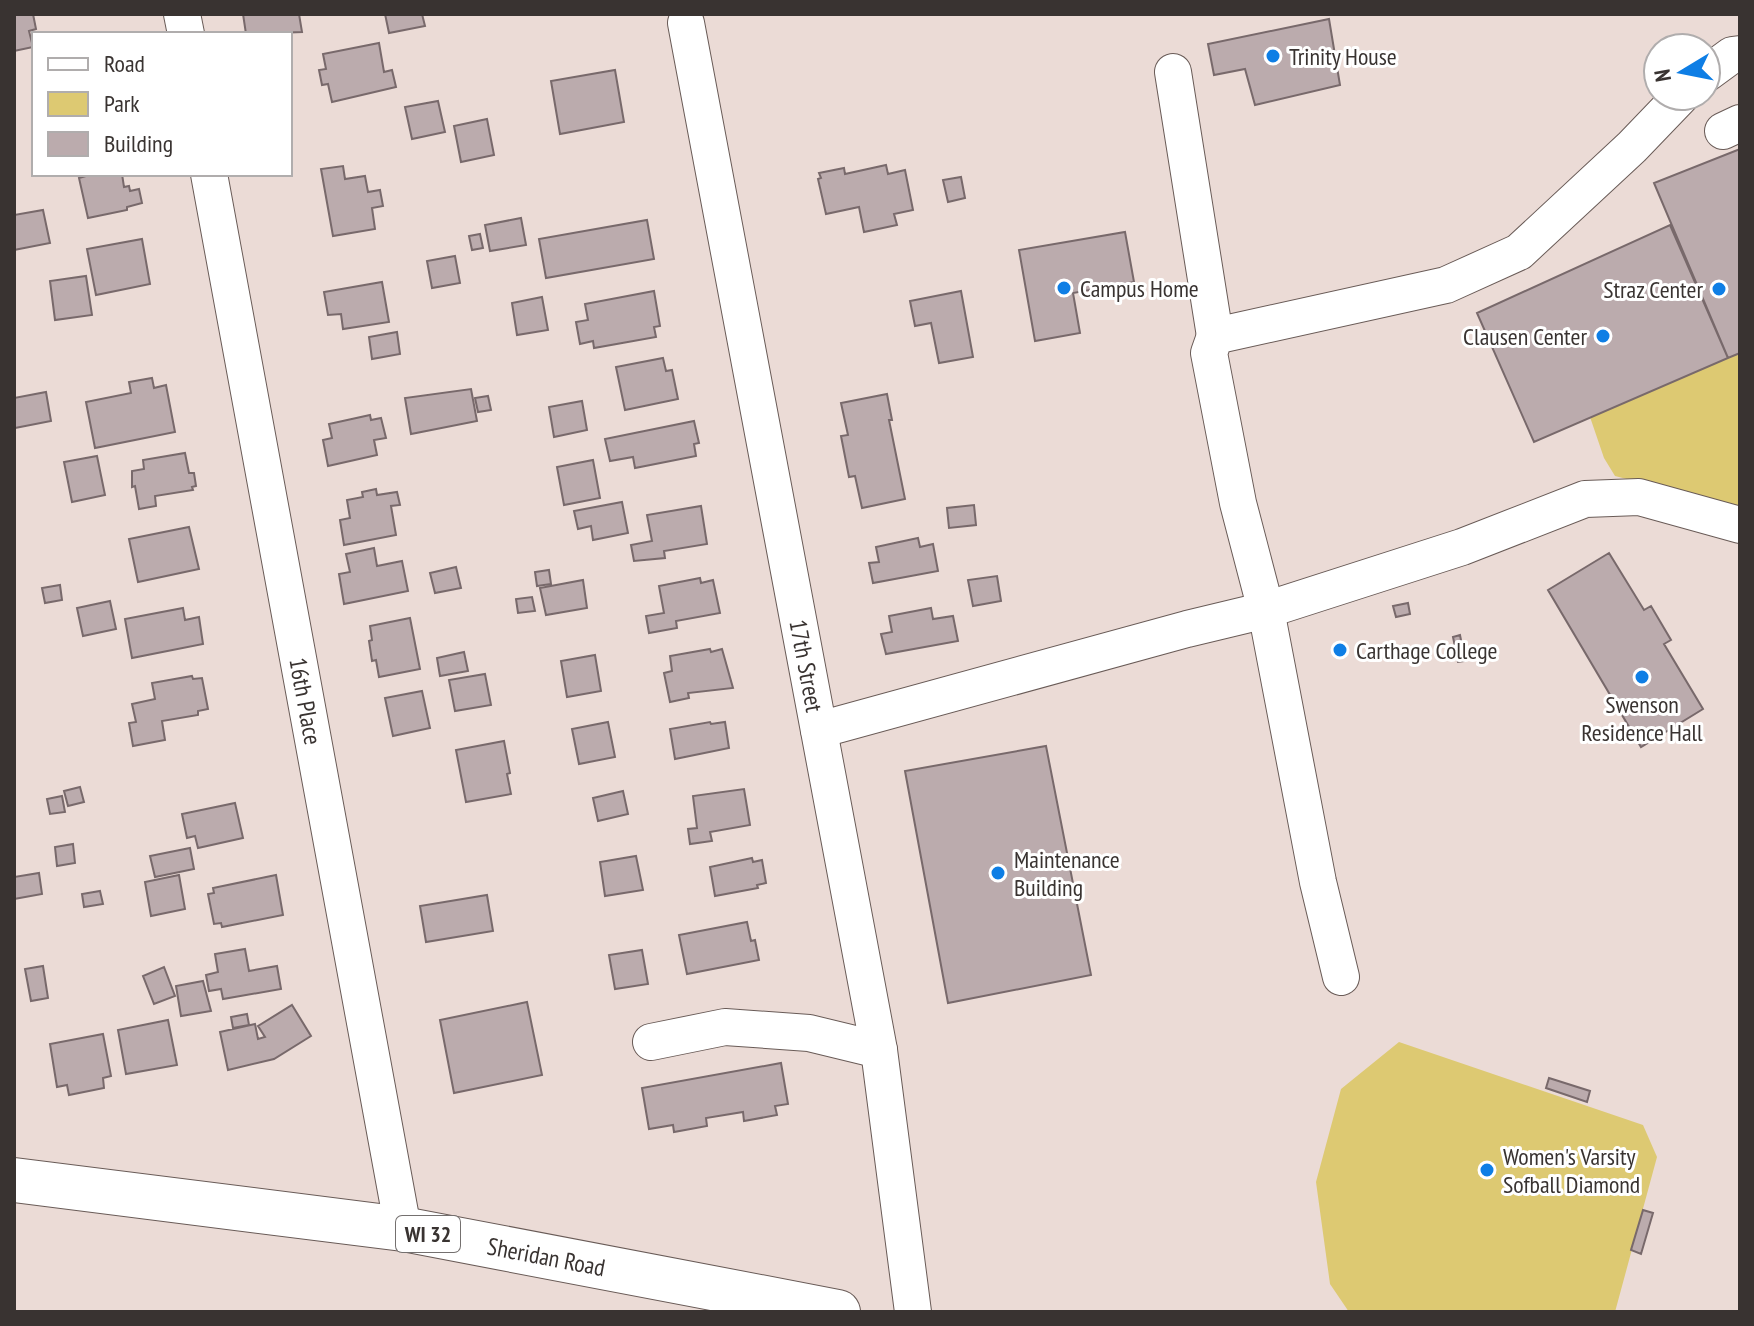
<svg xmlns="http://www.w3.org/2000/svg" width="1754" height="1326" font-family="'PT Sans Narrow',sans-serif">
<rect width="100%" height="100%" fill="#ebdbd6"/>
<!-- green -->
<path fill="#ddc972" d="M 1740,353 L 1740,508 L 1615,476 L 1604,458 L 1590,417 Z
M 1399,1042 L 1643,1125 L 1657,1157 L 1615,1312 L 1349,1312 L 1330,1284 L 1316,1182 L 1341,1089 Z"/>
<!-- building -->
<path fill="#bbabad" stroke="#78696b" stroke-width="2" d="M 14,14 L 33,14 L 36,29 L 29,31 L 33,47 L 14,51 Z
M 243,14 L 299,14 L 302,32 L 246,34 Z
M 385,14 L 422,14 L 425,26 L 389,33 Z
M 1329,19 L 1340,85 L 1255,105 L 1245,69 L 1214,75 L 1208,44 Z
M 379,43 L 384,72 L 392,70 L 396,87 L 332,102 L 328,84 L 322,85 L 319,70 L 326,69 L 323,54 Z
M 615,70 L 624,122 L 560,134 L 551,81 Z
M 438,101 L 445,132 L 412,139 L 405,107 Z
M 487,119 L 494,155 L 461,162 L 454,126 Z
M 1740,149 L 1740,353 L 1728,358 L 1654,183 Z
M 886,165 L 888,174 L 905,170 L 913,210 L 894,214 L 897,225 L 864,232 L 859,207 L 826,214 L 818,179 L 821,178 L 819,173 L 844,168 L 845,174 Z
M 343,166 L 345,179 L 365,176 L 368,192 L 380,190 L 383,206 L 372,208 L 375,229 L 333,236 L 321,169 Z
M 86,174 L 122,174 L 124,187 L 129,186 L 130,191 L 139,189 L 142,203 L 127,207 L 127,210 L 88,218 L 79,178 L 86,176 Z
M 961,177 L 965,198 L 948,202 L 943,180 Z
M 43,210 L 50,243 L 14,250 L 14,215 Z
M 521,218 L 526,245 L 490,251 L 485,225 Z
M 647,220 L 654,259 L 546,278 L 539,239 Z
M 1670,225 L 1728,358 L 1534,442 L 1477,313 Z
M 1125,232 L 1134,282 L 1073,293 L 1080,333 L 1035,341 L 1019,250 Z
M 480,234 L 483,248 L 472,250 L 469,236 Z
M 142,239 L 150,284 L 96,295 L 87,249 Z
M 455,256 L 460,283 L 432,288 L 427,261 Z
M 86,276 L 92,315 L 55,320 L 50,281 Z
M 382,282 L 389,322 L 343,329 L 341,314 L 328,315 L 324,292 Z
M 654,291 L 660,326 L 654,327 L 656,337 L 594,348 L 593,341 L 580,344 L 576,322 L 588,320 L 585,304 Z
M 961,291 L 973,357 L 939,363 L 931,323 L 915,326 L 910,301 Z
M 542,297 L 548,330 L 517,335 L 512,303 Z
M 397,332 L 400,354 L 372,359 L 369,337 Z
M 663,358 L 666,371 L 672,370 L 678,399 L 625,410 L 616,367 Z
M 152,378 L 154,388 L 166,385 L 175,432 L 95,448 L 86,402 L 131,393 L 129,382 Z
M 471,389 L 477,421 L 411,434 L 405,398 Z
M 46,392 L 51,421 L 15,428 L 14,398 Z
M 887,394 L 892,420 L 889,420 L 905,499 L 862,508 L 855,476 L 849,477 L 841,436 L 848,435 L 841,403 Z
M 488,396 L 491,410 L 478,412 L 475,398 Z
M 582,401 L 587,430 L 554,437 L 549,407 Z
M 370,415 L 371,420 L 381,418 L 386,438 L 374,440 L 377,455 L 328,466 L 323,440 L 332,438 L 329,424 Z
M 694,421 L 699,443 L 694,444 L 696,456 L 635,468 L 633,457 L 610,461 L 605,439 Z
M 185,453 L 189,473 L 194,473 L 196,486 L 192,487 L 193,490 L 155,496 L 156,506 L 139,509 L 135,486 L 132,487 L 132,471 L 144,469 L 143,460 Z
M 97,456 L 105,495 L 72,502 L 64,462 Z
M 593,460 L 600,498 L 564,505 L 557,467 Z
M 376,489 L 377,495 L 397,492 L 400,505 L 391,506 L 396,535 L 344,545 L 340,520 L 350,518 L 347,500 L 363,497 L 362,492 Z
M 622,502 L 628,533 L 593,540 L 591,526 L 578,529 L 574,511 Z
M 974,505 L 976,525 L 949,528 L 947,508 Z
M 701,506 L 707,544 L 664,551 L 665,558 L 634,561 L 631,545 L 652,541 L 647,515 Z
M 189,527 L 199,569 L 138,582 L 129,539 Z
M 918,538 L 920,547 L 933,544 L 938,571 L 873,583 L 869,563 L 879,562 L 876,547 Z
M 374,548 L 377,566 L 402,561 L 408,591 L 344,604 L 339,574 L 350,572 L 346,554 Z
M 1609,553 L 1644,610 L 1651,606 L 1671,640 L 1664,644 L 1703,709 L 1641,747 L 1548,590 Z
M 456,567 L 461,588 L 435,593 L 430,573 Z
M 549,570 L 551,584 L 537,586 L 535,572 Z
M 997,576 L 1001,601 L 973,606 L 968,580 Z
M 700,578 L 701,583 L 713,580 L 720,613 L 676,621 L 677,628 L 649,633 L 646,616 L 664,613 L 659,586 Z
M 583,580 L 587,608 L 546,615 L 540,588 Z
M 60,585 L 62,600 L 45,603 L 42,588 Z
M 532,597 L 535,611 L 518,613 L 516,599 Z
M 110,601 L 116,629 L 83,636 L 77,608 Z
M 1408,603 L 1410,614 L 1396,617 L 1393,606 Z
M 183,608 L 185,620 L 199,617 L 203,644 L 132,658 L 125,619 Z
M 931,608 L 933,619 L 953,616 L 958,641 L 886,654 L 881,634 L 892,632 L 889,616 Z
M 410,618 L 420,669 L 379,677 L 376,660 L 372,661 L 369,641 L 372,640 L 370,626 Z
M 1460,635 L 1465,661 L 1458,662 L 1453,637 Z
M 710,649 L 711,652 L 722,649 L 733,688 L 688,693 L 689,698 L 670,702 L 664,673 L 672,671 L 670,656 Z
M 464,652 L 468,671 L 440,676 L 437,658 Z
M 595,655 L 601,691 L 567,697 L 561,661 Z
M 485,674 L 491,705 L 455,711 L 449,680 Z
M 192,676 L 193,679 L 202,678 L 208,709 L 198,711 L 198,715 L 162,721 L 165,740 L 133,746 L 129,723 L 136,722 L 132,704 L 155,699 L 152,683 Z
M 422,691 L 430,728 L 393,736 L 385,698 Z
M 608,722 L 615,757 L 579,764 L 572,729 Z
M 710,722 L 711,724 L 725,722 L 729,748 L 675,759 L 670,729 Z
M 504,741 L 510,773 L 507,774 L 511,794 L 466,802 L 456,750 Z
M 1046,746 L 1091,975 L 948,1003 L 905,771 Z
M 80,787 L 84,802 L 68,806 L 64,791 Z
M 744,789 L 750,825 L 710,832 L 712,841 L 690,844 L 688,829 L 697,828 L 693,796 Z
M 623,791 L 628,814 L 598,821 L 593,798 Z
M 62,796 L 65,812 L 50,814 L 47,799 Z
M 235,803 L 243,838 L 198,848 L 195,836 L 187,838 L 182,814 Z
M 73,844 L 75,863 L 57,866 L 55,847 Z
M 190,848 L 194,869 L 155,877 L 150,856 Z
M 636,856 L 643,890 L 605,896 L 600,862 Z
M 752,858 L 753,862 L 762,860 L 766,883 L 757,885 L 758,888 L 715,896 L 710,867 Z
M 39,873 L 42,894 L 14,899 L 14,877 Z
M 179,875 L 185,909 L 151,916 L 145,882 Z
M 276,875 L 283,915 L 222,927 L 221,923 L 214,924 L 208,894 L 214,893 L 213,888 Z
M 100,891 L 103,904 L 84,907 L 82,894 Z
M 487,895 L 493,931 L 426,942 L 420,906 Z
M 747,922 L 751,941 L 755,940 L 759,960 L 687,974 L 679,935 Z
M 245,949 L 249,971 L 277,966 L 281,989 L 223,999 L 221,989 L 209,991 L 206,975 L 218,972 L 215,954 Z
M 642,950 L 648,984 L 615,989 L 609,955 Z
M 43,966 L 48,998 L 31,1001 L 25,969 Z
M 164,967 L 175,996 L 154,1004 L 143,976 Z
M 203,981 L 211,1011 L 181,1016 L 176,986 Z
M 527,1002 L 542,1075 L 454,1093 L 440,1020 Z
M 292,1005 L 311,1036 L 274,1059 L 228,1070 L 220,1032 L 255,1024 L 258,1039 L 265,1037 L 258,1026 Z
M 247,1014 L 249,1025 L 233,1028 L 231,1017 Z
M 168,1020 L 177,1065 L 126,1074 L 118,1030 Z
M 103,1034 L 111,1076 L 103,1078 L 104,1088 L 69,1095 L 67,1085 L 57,1087 L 50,1044 Z
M 781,1063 L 788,1104 L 775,1106 L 777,1115 L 744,1121 L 743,1112 L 706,1118 L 707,1126 L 674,1132 L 673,1125 L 649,1129 L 642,1088 Z
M 1549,1078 L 1590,1091 L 1587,1102 L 1546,1088 Z
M 1643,1210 L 1653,1213 L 1641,1254 L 1631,1250 Z"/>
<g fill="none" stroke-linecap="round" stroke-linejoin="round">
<defs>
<g id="minor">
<path d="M 182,14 L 186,34"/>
<path id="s1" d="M 686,23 L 879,1050 L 913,1312"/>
<path d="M 1173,72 L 1215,336"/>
<path d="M 1706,74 L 1732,55 L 1740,54"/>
<path d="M 1723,131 L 1740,123"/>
<path id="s2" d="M 209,174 L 403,1229"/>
<path d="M 819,730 L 1187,629 L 1266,610 L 1462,547 L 1585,499 L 1639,497 L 1740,525"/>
<path d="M 1341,977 L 1318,882 L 1266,610 L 1238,503 L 1209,353 L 1215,336 L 1446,285 L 1519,252 L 1632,147 L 1681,96"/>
<path d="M 651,1042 L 725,1027 L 809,1033 L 879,1050"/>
</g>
<g id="major">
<path id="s3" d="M 14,1180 L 403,1229 L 838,1312"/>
</g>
</defs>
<!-- minor casing -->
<use href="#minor" stroke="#695b57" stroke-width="38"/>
<!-- major casing -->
<use href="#major" stroke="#695b57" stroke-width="46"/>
<!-- minor -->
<use href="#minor" stroke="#fff" stroke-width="36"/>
<!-- major -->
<use href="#major" stroke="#fff" stroke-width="44"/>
</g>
<!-- markers -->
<g fill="#0e7ee5" stroke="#fff" stroke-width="3">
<circle cx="1273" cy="56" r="8"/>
<circle cx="1064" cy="288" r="8"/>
<circle cx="1719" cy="289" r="8"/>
<circle cx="1603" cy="336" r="8"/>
<circle cx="1340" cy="650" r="8"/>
<circle cx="1642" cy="677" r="8"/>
<circle cx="998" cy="873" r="8"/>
<circle cx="1487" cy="1170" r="8"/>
</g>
<g text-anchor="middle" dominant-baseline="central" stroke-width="6" stroke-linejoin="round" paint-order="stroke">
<!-- shield labels -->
<rect fill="#fff" stroke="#74706f" stroke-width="2" x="396" y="1216" width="64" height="36" rx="6"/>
<g font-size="22" font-weight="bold" fill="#393331">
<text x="428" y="1234">WI 32</text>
</g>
<!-- poi labels -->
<g font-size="24" fill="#393331" stroke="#fff" text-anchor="start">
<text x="1289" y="56">Trinity House</text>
<text x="1080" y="288">Campus Home</text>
<text x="1703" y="289" text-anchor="end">Straz Center</text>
<text x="1587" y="336" text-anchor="end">Clausen Center</text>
<text x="1356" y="650">Carthage College</text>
<text x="1642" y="704" text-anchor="middle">Swenson<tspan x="1642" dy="28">Residence Hall</tspan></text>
<text x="1014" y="859">Maintenance<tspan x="1014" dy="28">Building</tspan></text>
<text x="1503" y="1156">Women's Varsity<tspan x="1503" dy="28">Sofball Diamond</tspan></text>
</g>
<!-- street labels -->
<g font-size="24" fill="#393331" stroke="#fff">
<text stroke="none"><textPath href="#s1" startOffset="654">17th Street</textPath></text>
<text stroke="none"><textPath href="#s2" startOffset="536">16th Place</textPath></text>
<text stroke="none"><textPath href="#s3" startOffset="538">Sheridan Road</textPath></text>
</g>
</g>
<!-- border -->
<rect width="1754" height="1326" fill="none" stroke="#393331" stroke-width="32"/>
<!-- legend -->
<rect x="32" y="32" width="260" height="144" fill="#ffffff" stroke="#b0adad" stroke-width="2"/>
<rect x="48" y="58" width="40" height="12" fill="#ffffff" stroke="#b0adad" stroke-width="2"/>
<text x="104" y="72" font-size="24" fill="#393331">Road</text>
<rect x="48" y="92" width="40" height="24" fill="#ddc972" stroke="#b0adad" stroke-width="2"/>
<text x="104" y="112" font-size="24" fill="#393331">Park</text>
<rect x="48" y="132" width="40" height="24" fill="#bbabad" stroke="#b0adad" stroke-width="2"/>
<text x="104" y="152" font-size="24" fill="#393331">Building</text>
<!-- north arrow -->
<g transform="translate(1682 72) rotate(260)"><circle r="38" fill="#ffffff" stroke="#b0adad" stroke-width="2"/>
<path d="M0-6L14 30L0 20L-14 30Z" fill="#0e7ee5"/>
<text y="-12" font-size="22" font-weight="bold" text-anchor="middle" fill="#393331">N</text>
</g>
</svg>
